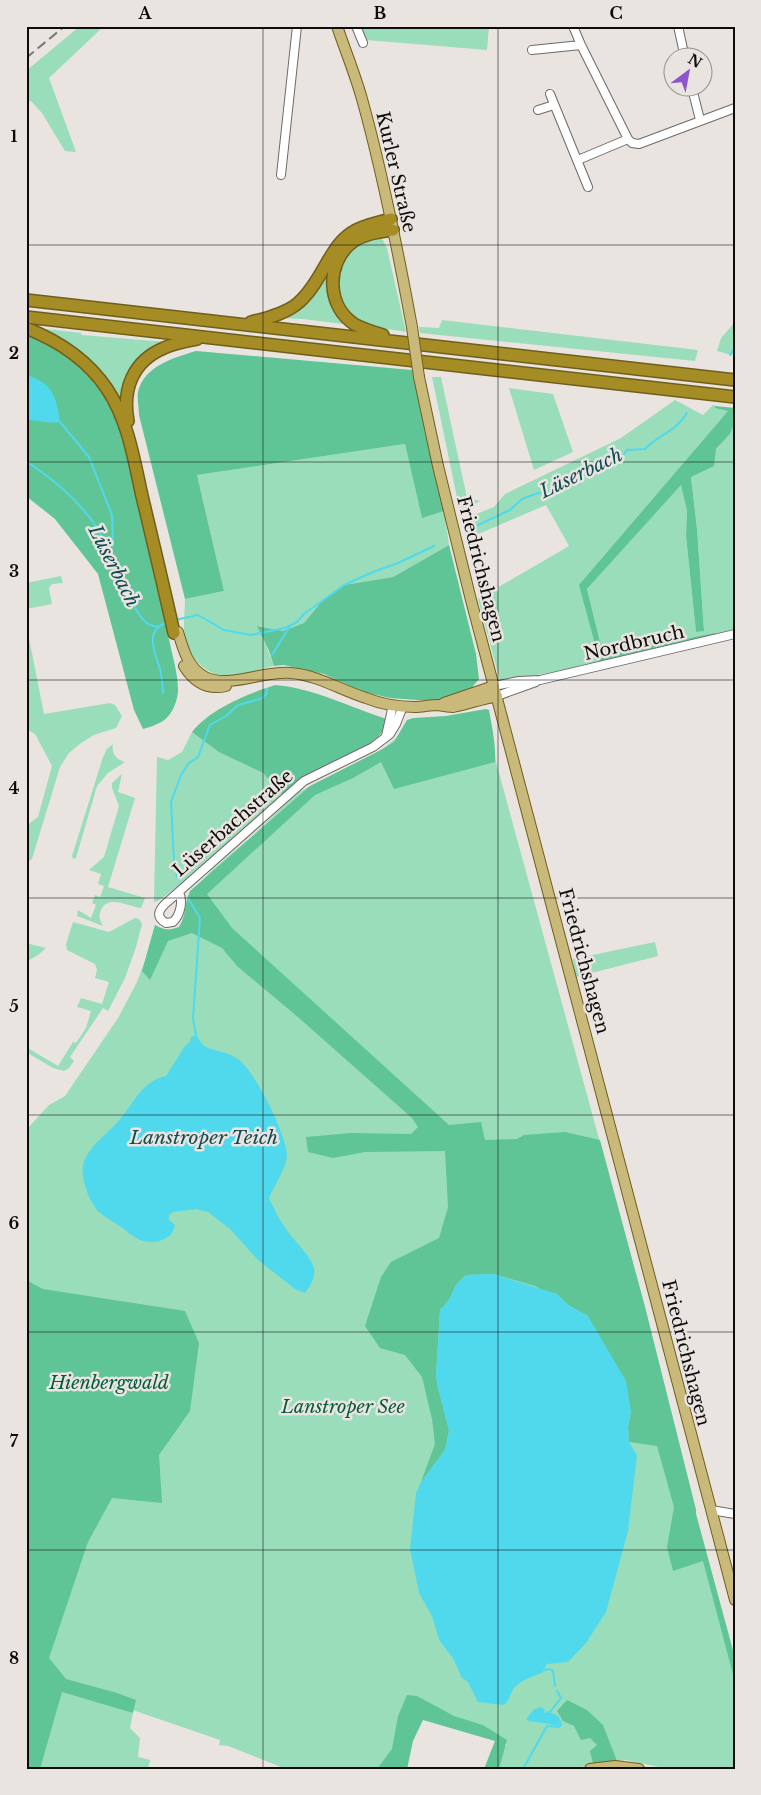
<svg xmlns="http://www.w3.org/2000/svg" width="761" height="1795" font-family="'Libre Baskerville',serif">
<rect width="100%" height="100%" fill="#e9e4df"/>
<!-- green -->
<path fill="#9addbb" d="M 80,26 L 104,26 L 49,78 L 76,152 L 65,151 L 42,113 L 31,101 L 26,102 L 26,71 Z
M 360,26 L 489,26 L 487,50 L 366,40 Z
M 377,236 L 383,240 L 387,248 L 406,332 L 363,325 L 346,310 L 340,300 L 337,286 L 340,263 L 354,246 Z
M 333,261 L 343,324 L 303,319 L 280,318 Z
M 442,320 L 698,350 L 695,361 L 420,333 L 419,327 L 439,328 Z
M 735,322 L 735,356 L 717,351 L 721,338 Z
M 38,328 L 81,333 L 82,335 L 166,342 L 147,354 L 122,407 L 103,378 Z
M 432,377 L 441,377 L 467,498 L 480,501 L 460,512 Z
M 509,388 L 553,394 L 573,452 L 534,470 Z
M 675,400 L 703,415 L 713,405 L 729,410 L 580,585 L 600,663 L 572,669 L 500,681 L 478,599 L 569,546 L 546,505 L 469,538 L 466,518 L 494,507 L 505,494 L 621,438 Z
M 735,423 L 735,634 L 653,644 L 638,643 L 604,658 L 587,589 L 681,484 L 687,511 L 686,536 L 696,632 L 704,631 L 697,529 L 691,477 L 730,434 Z
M 405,444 L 422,517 L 444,511 L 449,545 L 393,577 L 344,585 L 322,601 L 304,623 L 283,631 L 258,626 L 274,666 C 260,669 238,677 224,676 C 198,673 183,647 184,623 C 184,615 185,607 185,599 L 224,591 L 197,475 Z
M 61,576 L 63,583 L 52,584 L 49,588 L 52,604 L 26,609 L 26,583 Z
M 26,623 L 44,714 L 110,703 L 115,705 L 122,716 L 116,728 L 94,735 L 81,743 L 69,753 L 60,767 L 32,859 L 26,864 L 26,826 L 38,817 L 52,766 L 35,734 L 26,729 Z
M 485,711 L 496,762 L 645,1307 L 696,1510 L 696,1514 L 735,1658 L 735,1769 L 668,1769 L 626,1760 L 597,1763 L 573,1769 L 491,1769 L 507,1744 L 414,1716 L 393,1769 L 286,1769 L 228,1746 L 219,1745 L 220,1740 L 124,1707 L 124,1710 L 133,1713 L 130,1728 L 140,1738 L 138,1757 L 150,1760 L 148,1769 L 26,1769 L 26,1130 L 49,1105 L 65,1096 L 118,1018 L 137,982 L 145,961 L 155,925 C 164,930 169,931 179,927 L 184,919 L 187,897 L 213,869 L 253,835 L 297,793 L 383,749 L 397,737 L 408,721 Z
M 192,732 L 240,762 L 263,773 L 282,794 C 243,832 203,869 158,901 L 154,902 L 157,757 L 168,760 L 182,752 Z
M 113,744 C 111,753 116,760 125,762 L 108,773 L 97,786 L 76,858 L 73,859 L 72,856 L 103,757 L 107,749 Z
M 122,774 L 118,792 L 135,798 L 108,887 L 145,898 L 141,908 C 129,907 108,894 101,910 C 98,916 100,921 103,926 L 77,916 L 78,910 L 91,918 L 96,905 L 92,903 L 95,895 L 100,897 L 104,886 L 98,884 L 101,874 L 89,870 L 104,857 L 119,806 L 112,788 L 112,783 Z
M 135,918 L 139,919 L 142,924 L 136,947 L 125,978 L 108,1011 L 103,1008 L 70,1057 L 74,1061 L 69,1068 L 64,1071 L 53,1068 L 26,1052 L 26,1047 L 58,1066 L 73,1042 L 76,1043 L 86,1028 L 91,1011 L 77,1007 L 81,998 L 102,1004 L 109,982 L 95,978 L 97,970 L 95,964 L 67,950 L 66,944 L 73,922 L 109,932 Z
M 655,942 L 658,956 L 576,977 L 573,959 Z
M 26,943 L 46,948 L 38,955 L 26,962 Z"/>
<!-- forest -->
<path fill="#5fc596" d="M 26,335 C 62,345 93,375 110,407 C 124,433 128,463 135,491 C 147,540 159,589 169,639 C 172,655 181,683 177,698 C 172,718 162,724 143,729 L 134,710 L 98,574 L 55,519 L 26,496 Z
M 196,351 L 412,370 L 444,511 L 422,518 L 405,444 L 197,475 L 224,591 L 185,599 L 139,415 C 139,408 137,399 138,392 C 144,366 173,358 196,351 Z
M 715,406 L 735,408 L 735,423 L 730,434 L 716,449 L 714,466 L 691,477 L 697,529 L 704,631 L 696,632 L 686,536 L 687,511 L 681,485 L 587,589 L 604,658 L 618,647 L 638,643 L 653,644 L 680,640 L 715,633 L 716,639 L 600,663 L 579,585 L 728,411 L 715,408 Z
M 449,545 L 476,654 L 479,679 L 469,691 L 431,701 L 390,698 L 364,692 L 324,674 L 284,665 L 274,666 L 269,651 L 257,626 L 283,631 L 304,623 L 322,601 L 344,585 L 393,577 Z
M 275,685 C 314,688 349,707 387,719 L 385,728 L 379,736 L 368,745 L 301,779 L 282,794 L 263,773 L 219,752 L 192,732 C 210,709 247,694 275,685 Z
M 486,709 L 489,710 C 492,727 496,745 495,762 L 394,789 L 381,762 L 353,778 L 315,795 L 207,894 L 232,928 L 449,1125 L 481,1122 L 485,1140 L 517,1139 L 524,1135 L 565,1132 L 600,1140 L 645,1307 L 696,1510 L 696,1514 L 735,1658 L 735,1682 L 703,1561 L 673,1571 L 667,1547 L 674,1507 L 657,1446 L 629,1442 L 628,1427 L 631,1411 L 588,1316 L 568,1305 L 557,1294 L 542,1290 L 535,1286 L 493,1274 L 466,1275 L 456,1285 L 449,1300 L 440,1310 L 436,1376 L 438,1388 L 449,1430 L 445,1450 L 421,1482 L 435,1444 L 432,1419 L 422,1377 L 405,1355 L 380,1348 L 365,1326 L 381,1277 L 391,1262 L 439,1238 L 448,1207 L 445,1151 L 365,1152 L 333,1158 L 308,1152 L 306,1137 L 351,1133 L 411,1134 L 418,1127 L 412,1118 L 299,1018 L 237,966 L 222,948 L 192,933 L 168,941 L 150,980 L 142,971 L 155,925 C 164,930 169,931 179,927 C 186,916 185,903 190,891 L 310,786 L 379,751 L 394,742 L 407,720 L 413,718 L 446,716 Z
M 26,1280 L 43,1289 L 185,1311 L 199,1343 L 190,1411 L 159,1455 L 162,1503 L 112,1498 L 88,1542 L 49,1658 L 66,1679 L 117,1693 L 136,1700 L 133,1713 L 62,1692 L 40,1769 L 26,1769 Z
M 407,1695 L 417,1696 L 454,1716 L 483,1725 L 507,1740 L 499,1769 L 484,1769 L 495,1741 L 423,1720 L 413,1741 L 407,1769 L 377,1769 L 392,1749 L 398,1716 Z
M 567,1700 L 587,1710 L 603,1725 L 617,1761 L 593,1764 L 590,1751 L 597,1745 L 590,1738 L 581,1740 L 574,1726 L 563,1721 L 557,1711 Z"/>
<!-- water -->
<path fill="#50d9ec" d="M 26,375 C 53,383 56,396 60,422 C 51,424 36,420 26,420 Z
M 196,1035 C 199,1039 201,1044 206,1047 C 216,1052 227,1051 238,1059 C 255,1071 286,1134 287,1155 C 287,1167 274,1186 269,1198 C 274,1209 279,1219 286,1229 C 294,1241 309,1253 314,1268 C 316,1277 310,1286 305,1293 L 295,1289 L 258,1260 L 230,1229 L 208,1212 L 197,1209 L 173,1212 L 169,1215 L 169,1220 L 175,1225 C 173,1242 149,1246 136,1238 C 132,1236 128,1232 124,1229 C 116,1223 107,1219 99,1212 C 88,1201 78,1172 85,1159 C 93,1142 110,1132 120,1119 C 135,1102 142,1081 166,1076 L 185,1046 L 190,1042 L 191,1037 Z
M 493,1274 L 557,1294 L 568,1305 L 588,1316 L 626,1381 L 631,1411 L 628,1427 L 629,1442 L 637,1455 L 628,1531 L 606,1612 L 586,1643 L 568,1662 L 547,1664 L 543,1672 C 533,1677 522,1679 514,1688 C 510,1693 511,1698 504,1705 L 478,1702 L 468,1682 L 462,1678 L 453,1658 L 439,1640 L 432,1616 L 419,1593 L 410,1549 L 416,1493 L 421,1482 L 445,1450 L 449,1430 L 438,1388 L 436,1376 L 440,1310 L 449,1300 L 456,1285 L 466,1275 Z
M 541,1707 L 545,1710 L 544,1712 L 545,1713 L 548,1711 L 558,1716 L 561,1721 L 559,1725 L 556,1726 C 546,1722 536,1723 526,1720 L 533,1710 Z"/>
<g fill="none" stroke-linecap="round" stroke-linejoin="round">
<!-- stream -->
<path stroke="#50d9ec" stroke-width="2" d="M 730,355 L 735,347
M 60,422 L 89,457 L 112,515 L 113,546
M 26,461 C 54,480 79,500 98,529 C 111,550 131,613 148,624 C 151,626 156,626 159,627
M 470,529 L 510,510 L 522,499 L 538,493 L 553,491 L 568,478 L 584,475 L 596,463 L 621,458 L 627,450 L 645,449 C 659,434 676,432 687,413
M 175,620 L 198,615 L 224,630 L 251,635 L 285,628 L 297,622 L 304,614 L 344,585 L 373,572 L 398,563 L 434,546
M 272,655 L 290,626
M 163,693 C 162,685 162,677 160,669 C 155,652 143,630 168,622
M 177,877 L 174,861 L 171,802 L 181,775 L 189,763 L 198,757 L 210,725 L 226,716 L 238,705 L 260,699 L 266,695 L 267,689
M 188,898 L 200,918 L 193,1019 L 196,1035
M 545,1670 L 550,1669 L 553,1671 L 555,1686
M 550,1712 L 561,1698 L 557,1691
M 523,1769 L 547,1726 L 559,1727 L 561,1725 L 561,1723"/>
<defs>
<path id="minor" d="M 356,26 L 363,43
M 573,26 L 581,45 L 628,139 L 632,143 L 639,144 L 735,108
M 678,26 L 685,58
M 532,50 L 581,45
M 692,88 L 700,120
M 550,94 L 588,187
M 538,110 L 554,105
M 578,160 L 628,139
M 281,175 L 297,26
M 494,686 L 519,681 L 540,680 L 735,634
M 497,696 L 536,682
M 386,736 L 393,705
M 179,892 C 183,901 181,914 173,922 L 166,923 C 156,917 158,911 165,904 L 304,781 L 373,747 L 390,734 L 396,724 L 403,706
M 711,1510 L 735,1514"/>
<path id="major" d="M 337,26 C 345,50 355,74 362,99 C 383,174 398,251 412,327
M 419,377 L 438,466 L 471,600 L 735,1600
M 178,632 C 183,649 188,668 205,677 C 229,689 264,670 291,673 C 317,675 341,690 366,698 C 381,704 398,707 415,707 C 422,707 430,705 438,705 C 443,706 447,707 453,707 C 467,704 482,699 497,696
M 184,666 C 194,682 208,690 226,686
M 444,703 L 494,686
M 590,1769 L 615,1766 L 639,1769"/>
<path id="highway" d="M 26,300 L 735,380
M 26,317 L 735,397
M 251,322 C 294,312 304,304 325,266 C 332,254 339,241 351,233 C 363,225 377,223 391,219
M 26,328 C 59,341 87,359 107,389 C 128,420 134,460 142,496 C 153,542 164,588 174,633
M 383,335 C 373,332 363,329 354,324 C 327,306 326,265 350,244 C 362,234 378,232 393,230
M 128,421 C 122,389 133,361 164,348 C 174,343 186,341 197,339"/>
</defs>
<!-- minor casing -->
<use href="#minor" stroke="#6e6965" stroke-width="10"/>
<!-- major casing -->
<use href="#major" stroke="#705f1b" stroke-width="12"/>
<!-- highway casing -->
<use href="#highway" stroke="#705f1b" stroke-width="14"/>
<!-- minor -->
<use href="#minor" stroke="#fff" stroke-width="8"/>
<!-- major -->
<use href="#major" stroke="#c9ba7c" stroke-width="10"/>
<!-- highway -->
<use href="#highway" stroke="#a58c24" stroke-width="11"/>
<!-- rail -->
<path stroke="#7b7774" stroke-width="2" stroke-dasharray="10 5" stroke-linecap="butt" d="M 26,58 L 65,26"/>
<defs>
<path id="major-bridge" d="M 412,327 L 419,377"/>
</defs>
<!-- major-bridge casing -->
<use href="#major-bridge" stroke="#705f1b" stroke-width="12" stroke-linecap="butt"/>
<!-- major-bridge -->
<use href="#major-bridge" stroke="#c9ba7c" stroke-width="10"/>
</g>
<!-- grid -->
<path fill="none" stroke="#0e0c0b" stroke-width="1" stroke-opacity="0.55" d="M 263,26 L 263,1769M 498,26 L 498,1769M 26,245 L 735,245M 26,462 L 735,462M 26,680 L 735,680M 26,898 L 735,898M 26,1115 L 735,1115M 26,1332 L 735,1332M 26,1550 L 735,1550"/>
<g text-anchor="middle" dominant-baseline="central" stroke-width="5" stroke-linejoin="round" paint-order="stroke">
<!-- street labels -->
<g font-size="18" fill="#0e0c0b" stroke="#e9e4df">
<text transform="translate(396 172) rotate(77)">Kurler Straße</text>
<text transform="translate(481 569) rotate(76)">Friedrichshagen</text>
<text transform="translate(634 643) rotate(-13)">Nordbruch</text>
<text transform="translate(233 823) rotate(-41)">Lüserbachstraße</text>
<text transform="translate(584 961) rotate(75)">Friedrichshagen</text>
<text transform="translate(686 1353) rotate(76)">Friedrichshagen</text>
</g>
<!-- park labels -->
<g font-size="18" font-style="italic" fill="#045a3c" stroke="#e9e4df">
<text x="109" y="1383">Hienbergwald</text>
<text x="343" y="1407">Lanstroper See</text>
</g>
<!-- water labels -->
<g font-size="19" font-style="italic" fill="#104c54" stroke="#e9e4df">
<text transform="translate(581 473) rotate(-26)">Lüserbach</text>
<text transform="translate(114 566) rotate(63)">Lüserbach</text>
<text x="204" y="1137">Lanstroper Teich</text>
</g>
</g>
<!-- border -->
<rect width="761" height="1795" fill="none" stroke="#e9e4df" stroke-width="55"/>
<!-- north arrow -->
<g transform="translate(688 72) rotate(32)"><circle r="24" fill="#e9e4df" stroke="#918e8a"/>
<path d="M0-4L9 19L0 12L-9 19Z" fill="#9055cc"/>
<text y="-8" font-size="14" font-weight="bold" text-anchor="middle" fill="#0e0c0b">N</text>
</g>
<rect x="28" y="28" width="706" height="1740" fill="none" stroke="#0e0c0b" stroke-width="2"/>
<g font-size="16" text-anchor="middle" font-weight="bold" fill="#0e0c0b">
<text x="145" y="19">A</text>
<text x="380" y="19">B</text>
<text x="616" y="19">C</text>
<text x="14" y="142">1</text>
<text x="14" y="359">2</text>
<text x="14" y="577">3</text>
<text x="14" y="794">4</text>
<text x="14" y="1012">5</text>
<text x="14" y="1229">6</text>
<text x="14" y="1447">7</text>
<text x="14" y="1664">8</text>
</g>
</svg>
